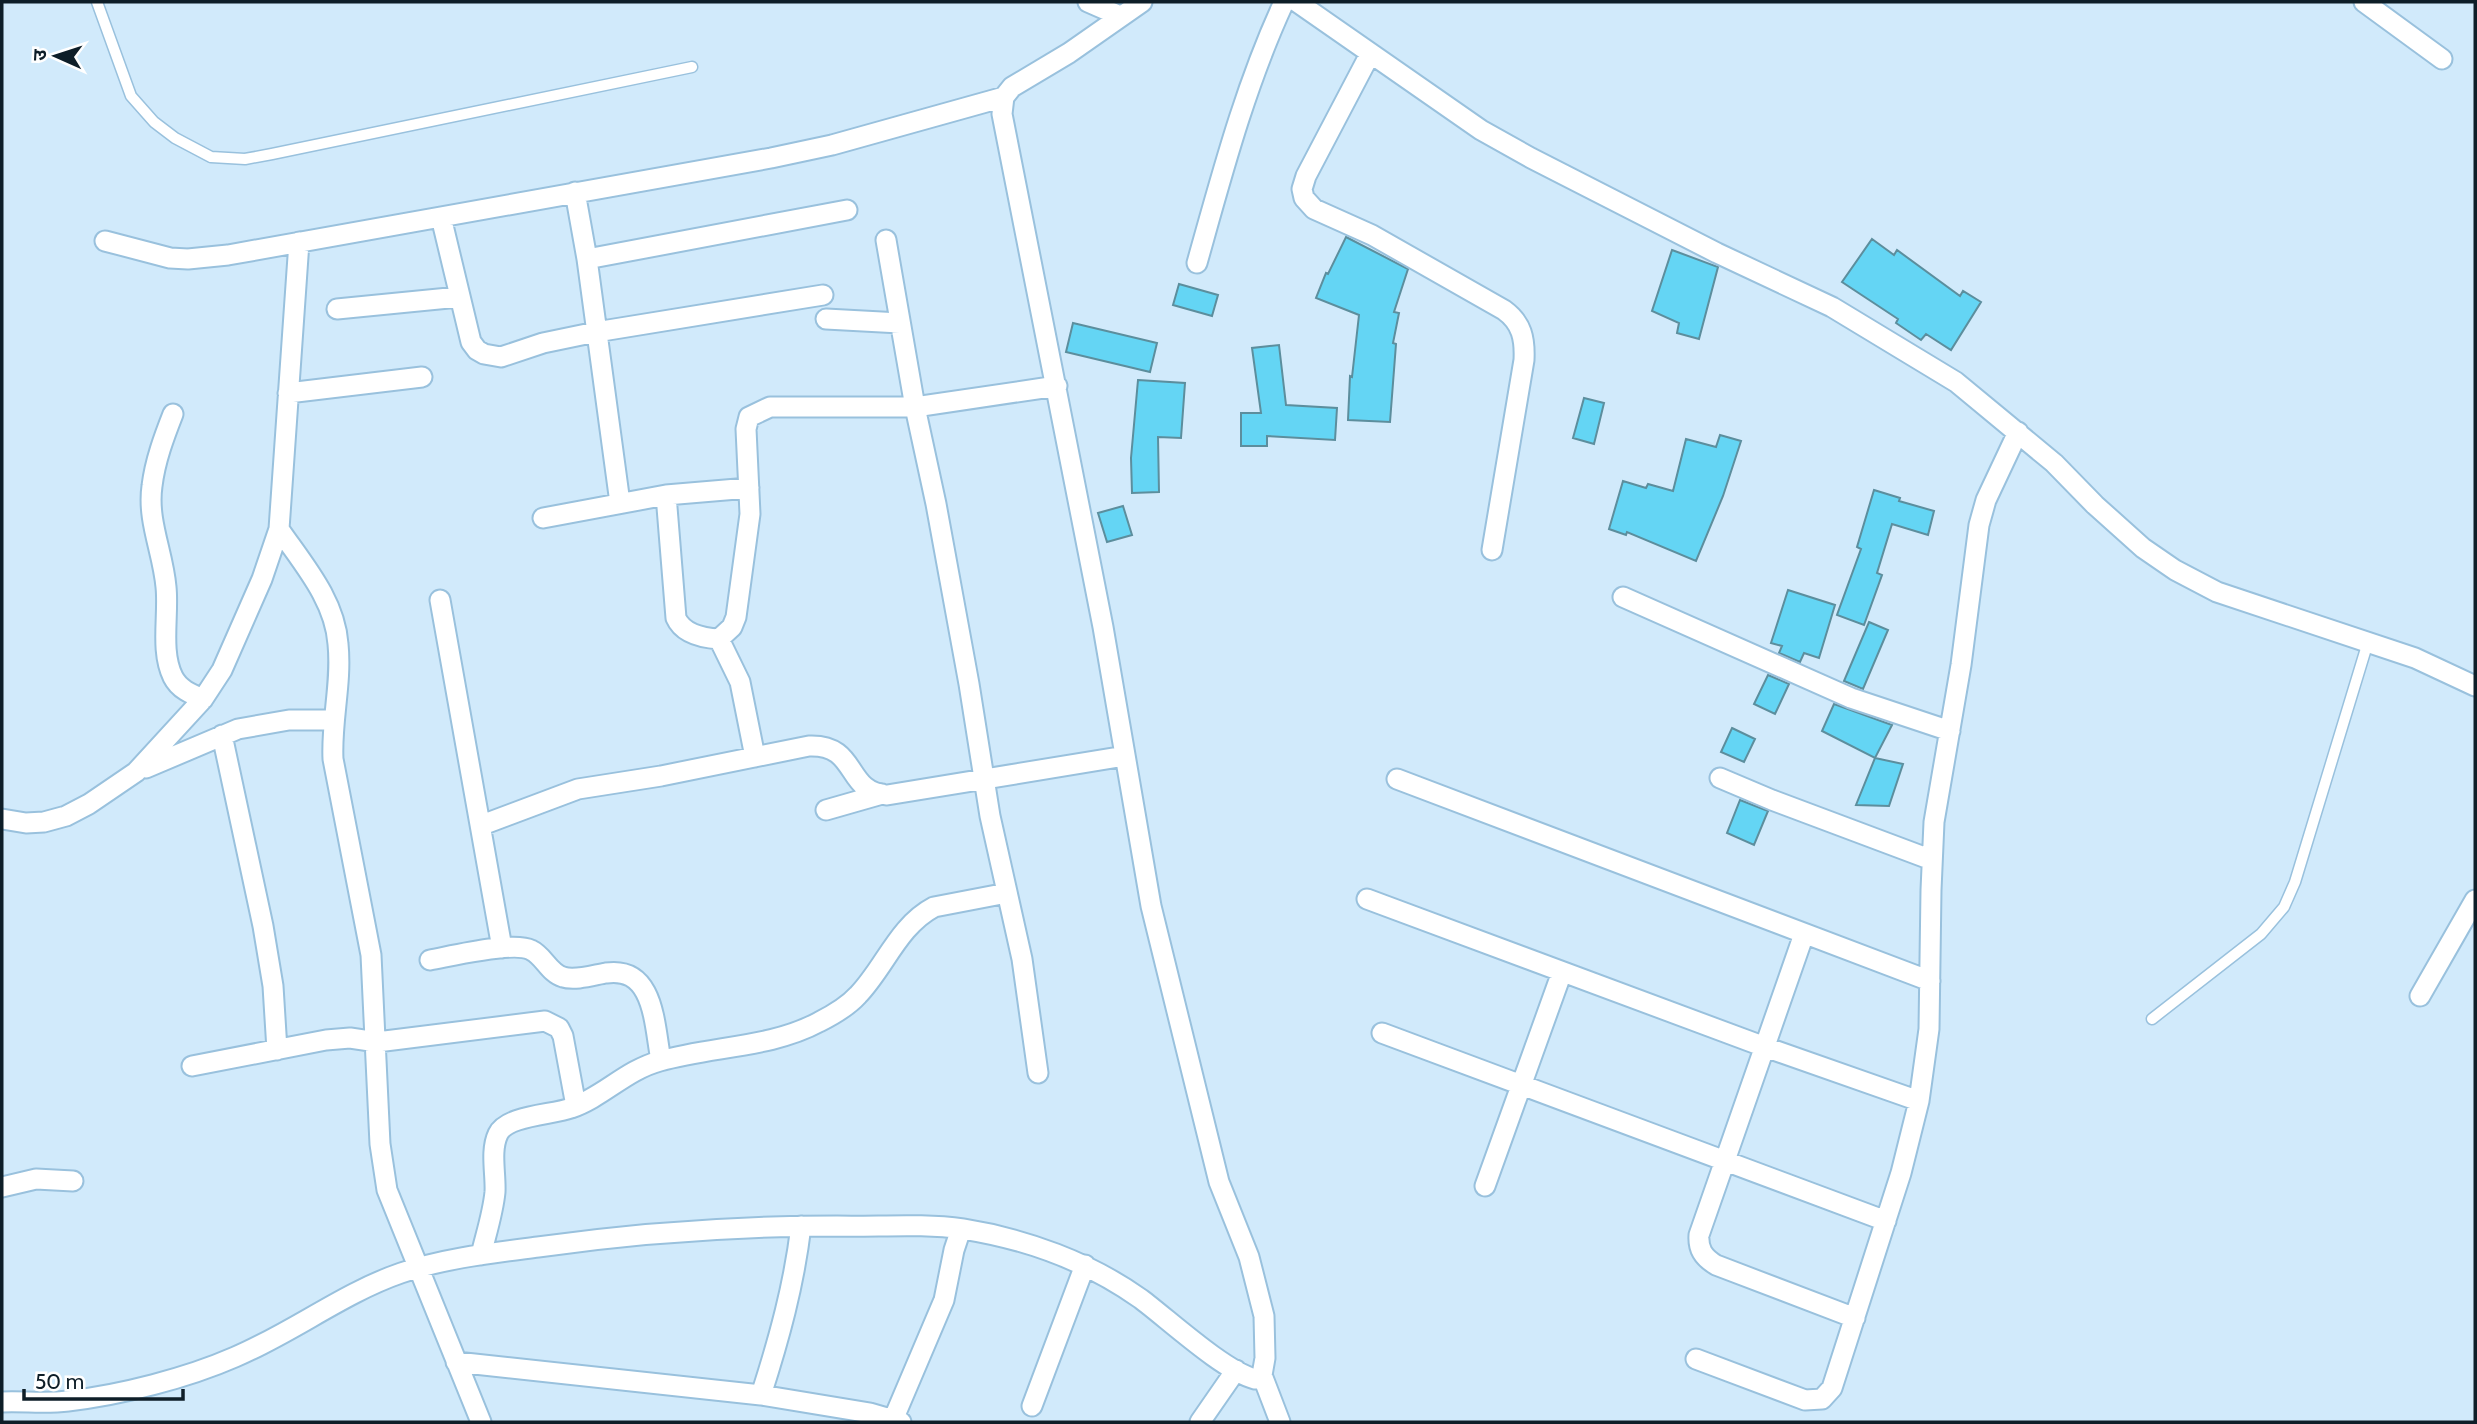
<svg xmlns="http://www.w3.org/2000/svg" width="2477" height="1424" font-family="Cabin,'Noto Sans Devanagari',sans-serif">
<rect width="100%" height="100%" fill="#d1eafb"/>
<!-- building -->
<path fill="#64d5f4" stroke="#5c8e9d" stroke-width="2" d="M 1346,237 L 1408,269 L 1394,312 L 1399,313 L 1393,343 L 1396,344 L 1390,422 L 1348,420 L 1350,376 L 1352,377 L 1359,315 L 1316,298 L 1326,273 L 1328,274 Z
M 1872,239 L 1894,255 L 1897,250 L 1960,296 L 1963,291 L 1981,302 L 1951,350 L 1926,334 L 1921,340 L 1896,323 L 1898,319 L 1842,282 Z
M 1672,250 L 1718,267 L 1699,339 L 1677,333 L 1679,323 L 1652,311 Z
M 1179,284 L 1218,295 L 1212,316 L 1173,305 Z
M 1073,323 L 1157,343 L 1150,372 L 1066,352 Z
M 1279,345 L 1286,405 L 1337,408 L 1335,440 L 1267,436 L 1267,446 L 1241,446 L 1241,413 L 1261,413 L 1252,348 Z
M 1138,380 L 1185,383 L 1181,438 L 1158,437 L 1159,492 L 1132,493 L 1131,458 Z
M 1584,398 L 1604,403 L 1594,444 L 1573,438 Z
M 1720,435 L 1741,441 L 1723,496 L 1696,561 L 1627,532 L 1626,535 L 1609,529 L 1623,481 L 1646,488 L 1648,484 L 1673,491 L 1686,439 L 1716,447 Z
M 1874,490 L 1900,498 L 1899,501 L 1934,511 L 1928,535 L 1892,524 L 1877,573 L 1882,575 L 1864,625 L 1837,615 L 1861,549 L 1857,547 Z
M 1123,506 L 1132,535 L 1107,542 L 1098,513 Z
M 1788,590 L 1835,605 L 1819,658 L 1804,653 L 1800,662 L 1779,653 L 1782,646 L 1771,643 Z
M 1869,622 L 1888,630 L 1863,689 L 1844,681 Z
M 1768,675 L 1789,684 L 1775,714 L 1754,704 Z
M 1834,704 L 1892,725 L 1875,758 L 1822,731 Z
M 1732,728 L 1755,739 L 1744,762 L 1721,752 Z
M 1875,758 L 1903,764 L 1889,806 L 1856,805 Z
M 1740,800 L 1768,811 L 1754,845 L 1727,833 Z"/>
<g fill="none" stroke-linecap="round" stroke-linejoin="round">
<defs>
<path id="lane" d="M 97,2 L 131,96 L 154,122 L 175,138 L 211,157 L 245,159 L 272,154 L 692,67
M 2152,1019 L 2261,934 L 2284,907 L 2295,882 L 2368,642"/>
<path id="street" d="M 1088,2 L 1120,16
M 1297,2 L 1481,130 L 1531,158 L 1717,253 L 1832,307 L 1956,382 L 2054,463 L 2095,505 L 2143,548 L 2175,570 L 2217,592 L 2415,658 L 2475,686
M 2364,2 L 2442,59
M 1370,54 L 1306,176 L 1302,189 L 1304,198 L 1314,209 L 1372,235 L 1504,310 C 1522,323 1525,339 1524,360 L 1492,550
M 575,192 L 587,259 L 620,503
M 441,217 L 471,342 L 477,350 L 484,354 L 501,357 L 543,343 L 596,332 L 823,295
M 886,240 L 915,407 L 936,504 L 969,684 L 990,816 L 1022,959 L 1038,1073
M 105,241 L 170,258 L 188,259 L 228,255 L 771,158 L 832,145 L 1004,97
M 587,259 L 847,210
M 1197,263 C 1222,174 1245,86 1284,2
M 337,309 L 459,297
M 826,319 L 900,323
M 288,393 L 422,377
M 173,414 C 164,437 155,461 152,486 C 147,521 163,552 166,587 C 169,615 160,651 173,677 C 179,689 191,694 203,699
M 666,495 L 676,618 C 683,634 703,638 719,639 L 732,627 L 736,617 L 750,514 L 746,429 L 749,417 L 770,407 L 915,407 L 1057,386
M 543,518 L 666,495 L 749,488
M 279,529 C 303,564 335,600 338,644 C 342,683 331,721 333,759 L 371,955 L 380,1144 L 387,1190 L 481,1422
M 1623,597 L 1851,698 L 1950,731
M 440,600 L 502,948
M 719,639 L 740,682 L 755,757
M 222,735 L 263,926 L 273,986 L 277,1050
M 146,768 L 238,729 L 289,720 L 334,720
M 1720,778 L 1772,800 L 1932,860
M 1397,779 L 1930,981
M 826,810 L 882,794
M 2,819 L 26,823 L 44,822 L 66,816 L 89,804 L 136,772 L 203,699 L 222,670 L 262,579 L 279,529 L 299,242
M 482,825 L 578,789 L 661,776 L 809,746 C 859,744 844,792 887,795 L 1125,756
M 1367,899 L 1765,1047 L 1919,1101
M 1804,934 L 1699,1235 C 1698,1249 1703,1257 1716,1265 L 1855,1318
M 430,960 C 452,956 513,941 531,950 C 544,956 549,973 563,977 C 575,981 594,975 606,973 C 655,966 654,1025 661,1060
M 2420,996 L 2475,900
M 1382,1033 L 1886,1221
M 192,1066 L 326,1040 L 350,1038 L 377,1042 L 545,1021 L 559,1028 L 563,1036 L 576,1106
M 1485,1186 L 1562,972
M 2,1187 L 36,1179 L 73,1181
M 481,1255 C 486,1234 493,1213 495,1192 C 496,1174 490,1151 498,1134 C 507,1115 553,1115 571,1108 C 603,1097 626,1070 660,1061 C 712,1046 771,1048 819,1022 C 833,1015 848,1006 858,995 C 885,967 898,926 934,907 L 1007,893
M 1696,1359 L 1805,1400 L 1822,1399 L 1832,1388 L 1901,1173 L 1919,1101 L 1929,1029 L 1931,890 L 1934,822 L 1961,665 L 1979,525 L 1986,500 L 2018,432
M 456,1362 L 761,1395 L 870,1413 L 901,1422
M 1262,1375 L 1280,1422
M 761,1395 C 779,1339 794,1285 801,1226
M 2,1402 C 24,1401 46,1404 68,1401 C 121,1395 187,1378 235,1357 C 292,1333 343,1293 401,1273 C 445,1258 492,1253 538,1247 C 638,1233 736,1226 837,1226 C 878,1227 922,1223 963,1229 C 1026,1239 1089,1262 1141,1299 C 1169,1320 1224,1371 1255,1379 L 1262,1375 L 1265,1358 L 1264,1316 L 1249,1257 L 1219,1182 L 1151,906 L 1103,627 L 1002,114 L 1004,97 L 1012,87 L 1069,53 L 1142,2
M 1032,1406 L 1085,1265
M 893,1420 L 944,1300 L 954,1250 L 961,1229
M 1200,1422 L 1236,1370"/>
</defs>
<!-- lane casing -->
<use href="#lane" stroke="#99c1dd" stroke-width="13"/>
<!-- street casing -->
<use href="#street" stroke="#99c1dd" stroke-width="23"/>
<!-- lane -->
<use href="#lane" stroke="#fff" stroke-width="10"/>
<!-- street -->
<use href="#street" stroke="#fff" stroke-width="19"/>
</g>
<!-- border -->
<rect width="2477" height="1424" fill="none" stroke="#0e1e28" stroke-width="7"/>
<!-- north arrow -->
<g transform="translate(56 56) rotate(273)" stroke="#ffffff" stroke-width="5" paint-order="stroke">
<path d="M0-5L12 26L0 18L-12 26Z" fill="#0e1e28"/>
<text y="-10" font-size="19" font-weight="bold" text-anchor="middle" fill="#0e1e28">उ</text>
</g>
<!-- scale -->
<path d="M24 1389v10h159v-10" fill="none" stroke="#0e1e28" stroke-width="3.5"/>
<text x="35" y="1389" font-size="21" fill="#0e1e28" stroke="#ffffff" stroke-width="5" paint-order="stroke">50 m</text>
</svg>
